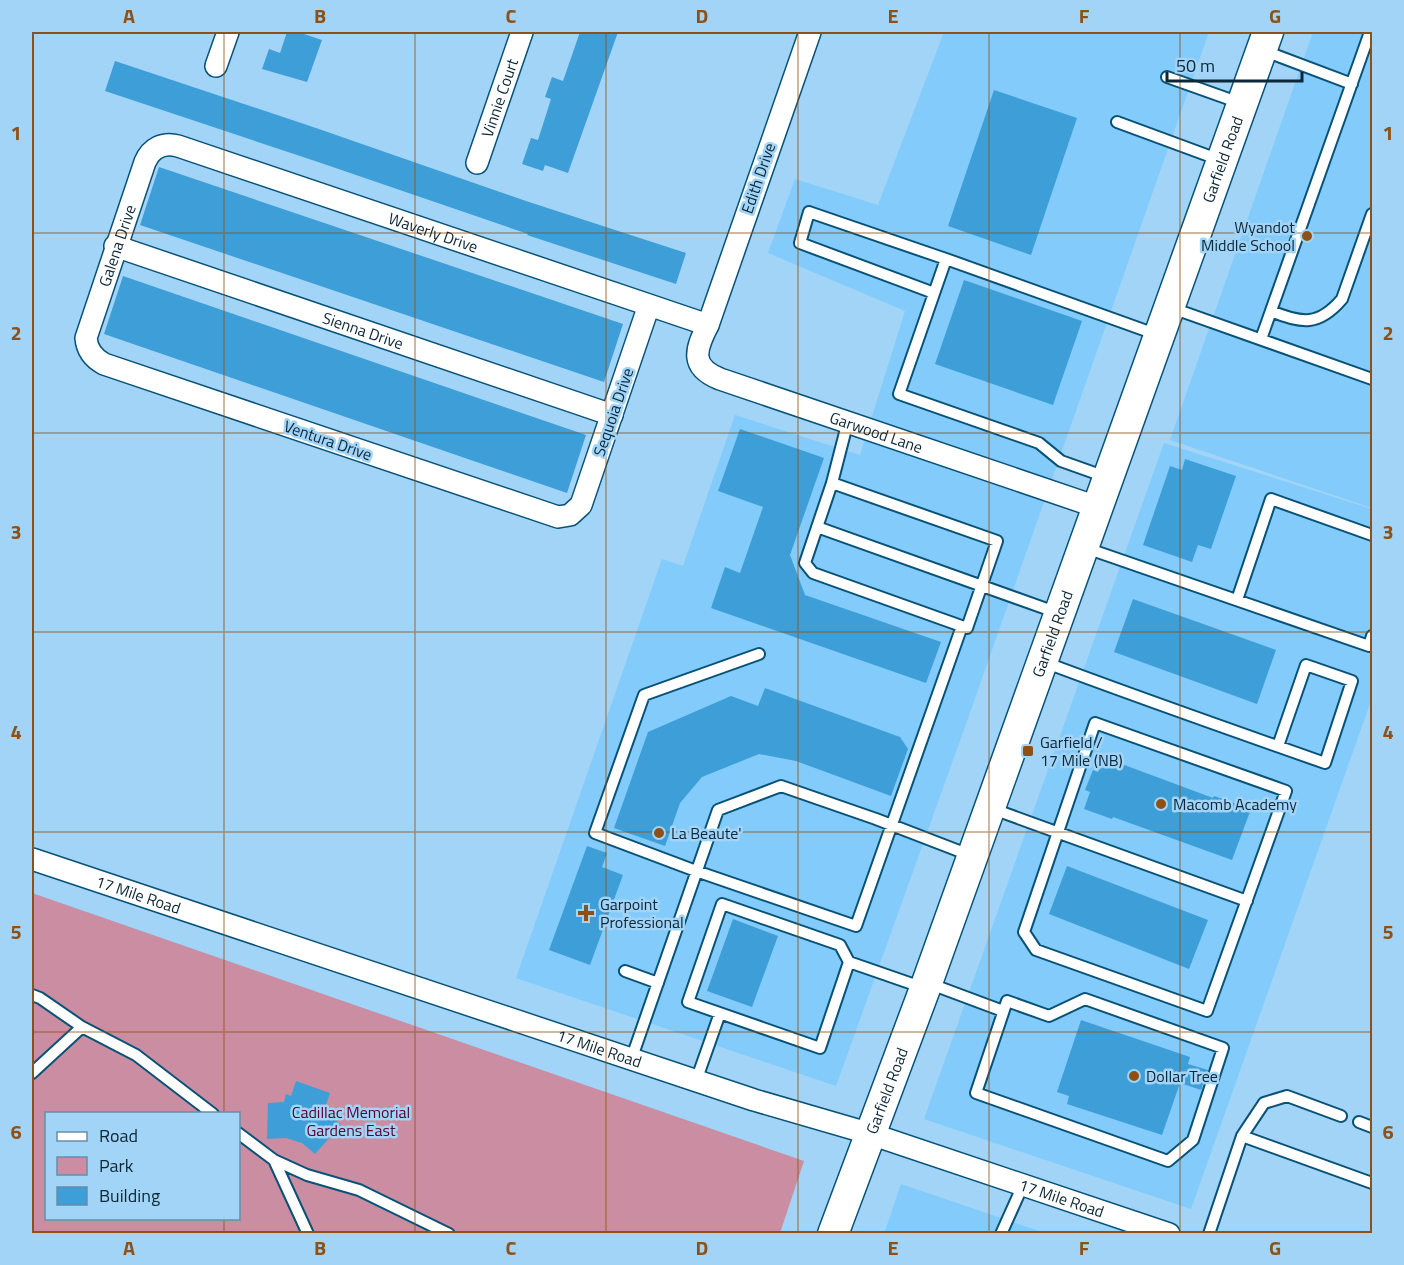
<svg xmlns="http://www.w3.org/2000/svg" width="1404" height="1265" font-family="'Titillium Web',sans-serif">
<rect width="100%" height="100%" fill="#a1d4f7"/>
<!-- built -->
<path fill="#82cbfb" d="M 944,32 L 1209,32 L 966,724 L 836,1086 L 516,978 L 662,559 L 683,566 L 735,415 L 860,455 L 905,311 L 768,253 L 795,179 L 878,205 Z
M 1313,32 L 1372,32 L 1372,508 L 1170,440 Z
M 1164,443 L 1372,509 L 1372,698 L 1191,1209 L 924,1119 Z
M 901,1184 L 1045,1233 L 884,1234 Z"/>
<!-- green -->
<path fill="#cb8da1" fill-rule="evenodd" d="M 32,893 L 804,1161 L 780,1233 L 32,1234 ZM 46,1114 L 238,1114 L 238,1218 L 46,1218 Z"/>
<!-- building -->
<path fill="#3e9fd8" d="M 287,32 L 298,32 L 322,40 L 307,82 L 262,69 L 269,49 L 280,53 Z
M 580,32 L 618,32 L 568,173 L 545,165 L 543,171 L 522,164 L 531,138 L 538,140 L 551,99 L 545,97 L 552,77 L 563,81 Z
M 115,61 L 316,128 L 526,201 L 686,253 L 676,284 L 527,235 L 528,234 L 318,162 L 105,91 Z
M 994,90 L 1077,118 L 1031,255 L 948,226 Z
M 159,167 L 623,324 L 604,382 L 140,225 Z
M 123,276 L 586,435 L 567,493 L 104,334 Z
M 964,280 L 1082,321 L 1053,405 L 935,364 Z
M 740,429 L 824,458 L 790,555 L 805,595 L 941,642 L 926,683 L 711,608 L 725,567 L 740,573 L 763,507 L 718,491 Z
M 1185,459 L 1236,476 L 1211,549 L 1198,545 L 1192,562 L 1143,545 L 1170,466 L 1182,470 Z
M 1133,599 L 1276,650 L 1257,704 L 1114,652 Z
M 765,688 L 900,737 L 908,749 L 891,796 L 796,761 L 759,754 L 702,777 L 680,803 L 665,846 L 614,828 L 648,732 L 731,696 L 758,706 Z
M 1103,757 L 1213,798 L 1214,796 L 1251,809 L 1232,860 L 1113,817 L 1112,819 L 1084,809 L 1090,792 L 1085,790 L 1093,770 L 1098,772 Z
M 587,846 L 607,853 L 602,867 L 623,875 L 590,965 L 549,950 Z
M 1067,866 L 1208,920 L 1189,969 L 1049,914 Z
M 733,919 L 778,936 L 752,1007 L 707,991 Z
M 1081,1020 L 1190,1057 L 1188,1064 L 1208,1070 L 1201,1090 L 1180,1083 L 1162,1135 L 1067,1104 L 1069,1096 L 1057,1092 Z
M 296,1081 L 330,1093 L 325,1108 L 331,1110 L 330,1115 L 341,1125 L 315,1154 L 302,1143 L 286,1138 L 267,1139 L 268,1103 L 284,1102 L 286,1094 L 291,1096 Z"/>
<g fill="none" stroke-linecap="round" stroke-linejoin="round">
<defs>
<path id="lane" d="M 1262,50 L 1352,84
M 1167,77 L 1240,103
M 1117,122 L 1220,160
M 934,293 L 800,243 L 809,212 L 946,259
M 1172,308 L 1372,379
M 1271,311 C 1302,324 1319,326 1342,299 L 1372,214
M 1261,339 L 1370,32
M 1106,477 L 1061,461 L 1039,443 L 899,394 L 946,259 L 1158,335
M 832,483 L 997,541 L 967,628 L 813,573 L 805,563 L 832,483 L 848,421
M 817,527 L 1058,613
M 1086,548 L 1369,646 L 1372,636
M 1237,600 L 1271,499 L 1372,535
M 759,654 L 644,695 L 595,833 L 696,871 L 856,926 L 962,626
M 1044,662 C 1137,697 1231,730 1325,763 L 1352,681 L 1306,665 L 1278,746
M 1095,723 L 1286,791 L 1207,1011 L 1036,950 L 1024,932 Z
M 993,809 L 1247,901
M 849,962 L 840,945 L 722,904 L 688,1002 L 820,1048 L 849,962 L 924,988
M 625,971 L 658,983
M 928,983 L 1003,1011
M 32,995 L 40,998 L 82,1027 L 136,1055 L 213,1114
M 1085,999 L 1223,1048 L 1193,1140 L 1168,1161 L 976,1093 L 1007,1001 L 1049,1016 Z
M 631,1060 L 718,810 L 781,786 L 876,819 L 972,856
M 32,1073 L 82,1027
M 696,1081 L 720,1013
M 1359,1122 L 1372,1127
M 238,1133 L 274,1160 L 308,1234
M 1242,1136 L 1372,1183
M 274,1160 L 307,1175 L 359,1190 L 449,1234
M 1001,1234 L 1023,1185
M 1209,1234 L 1242,1136 L 1264,1103 L 1287,1096 L 1341,1116"/>
<g id="street">
<path id="s1" d="M 810,32 L 708,325 C 695,350 690,367 720,379 L 1097,507"/>
<path d="M 216,66 L 228,32"/>
<path id="s2" d="M 477,163 L 522,32"/>
<path id="s3" d="M 115,246 L 612,415"/>
<path id="s4" d="M 649,305 L 581,505 L 570,515 L 558,517 L 104,364 C 93,358 87,350 86,338 L 145,162 C 151,148 163,142 178,146 L 649,305 L 708,325"/>
<path id="s5" d="M 32,859 L 754,1100 L 871,1134 L 1169,1234"/>
</g>
<g id="secondary">
<path id="s6" d="M 833,1234 L 927,983 L 1268,32"/>
</g>
</defs>
<!-- lane casing -->
<use href="#lane" stroke="#085278" stroke-width="14"/>
<!-- street casing -->
<use href="#street" stroke="#085278" stroke-width="24"/>
<!-- secondary casing -->
<use href="#secondary" stroke="#085278" stroke-width="33"/>
<!-- lane -->
<use href="#lane" stroke="#fff" stroke-width="10"/>
<!-- street -->
<use href="#street" stroke="#fff" stroke-width="21"/>
<!-- secondary -->
<use href="#secondary" stroke="#fff" stroke-width="30"/>
</g>
<!-- grid -->
<path fill="none" stroke="#8e5014" stroke-width="1.5" stroke-opacity="0.55" d="M 224,32 L 224,1114M 415,32 L 415,1234M 606,32 L 606,1234M 798,32 L 798,1234M 989,32 L 989,1234M 1180,32 L 1180,1234M 32,233 L 1372,233M 32,433 L 1372,433M 32,632 L 1372,632M 32,832 L 1372,832M 32,1032 L 1372,1032M 224,1218 L 224,1234"/>
<!-- markers -->
<g fill="#8e5014" stroke="#a1d4f7" stroke-width="2">
<circle cx="1307" cy="236" r="6"/>
<rect x="1022" y="745" width="12" height="12" rx="3"/>
<circle cx="1161" cy="804" r="6"/>
<circle cx="659" cy="833" r="6"/>
<path d="M583 904h6v6h6v6h-6v6h-6v-6h-6v-6h6z"/>
<circle cx="1134" cy="1076" r="6"/>
</g>
<g text-anchor="middle" dominant-baseline="central" stroke-width="5" stroke-linejoin="round" paint-order="stroke">
<!-- street labels -->
<g font-size="16" fill="#0c2737" stroke="#a1d4f7">
<text stroke="none"><textPath href="#s2" startOffset="69">Vinnie Court</textPath></text>
<text stroke="none"><textPath href="#s6" startOffset="1143">Garfield Road</textPath></text>
<text transform="translate(758 178) rotate(-71)">Edith Drive</text>
<text stroke="none"><textPath href="#s4" startOffset="1246">Waverly Drive</textPath></text>
<text stroke="none"><textPath href="#s4" startOffset="848">Galena Drive</textPath></text>
<text stroke="none"><textPath href="#s3" startOffset="262">Sienna Drive</textPath></text>
<text transform="translate(613 412) rotate(-71)">Sequoia Drive</text>
<text stroke="none"><textPath href="#s1" startOffset="542">Garwood Lane</textPath></text>
<text transform="translate(328 440) rotate(19)">Ventura Drive</text>
<text stroke="none"><textPath href="#s6" startOffset="639">Garfield Road</textPath></text>
<text stroke="none"><textPath href="#s5" startOffset="112">17 Mile Road</textPath></text>
<text stroke="none"><textPath href="#s5" startOffset="598">17 Mile Road</textPath></text>
<text stroke="none"><textPath href="#s6" startOffset="153">Garfield Road</textPath></text>
<text stroke="none"><textPath href="#s5" startOffset="1084">17 Mile Road</textPath></text>
</g>
<!-- poi labels -->
<g font-size="16" fill="#0c2737" stroke="#a1d4f7" text-anchor="start">
<text x="1295" y="227" text-anchor="end">Wyandot<tspan x="1295" dy="18">Middle School</tspan></text>
<text x="1040" y="742">Garfield /<tspan x="1040" dy="18">17 Mile (NB)</tspan></text>
<text x="1173" y="804">Macomb Academy</text>
<text x="671" y="833">La Beaute'</text>
<text x="600" y="904">Garpoint<tspan x="600" dy="18">Professional</tspan></text>
<text x="1146" y="1076">Dollar Tree</text>
</g>
<!-- park labels -->
<g font-size="16" fill="#5a012e" stroke="#a1d4f7">
<text x="351" y="1112">Cadillac Memorial<tspan x="351" dy="18">Gardens East</tspan></text>
</g>
</g>
<!-- border -->
<rect width="1404" height="1265" fill="none" stroke="#a1d4f7" stroke-width="66"/>
<!-- legend -->
<rect x="45" y="1112" width="195" height="108" fill="#a1d4f7" stroke="#658faa" stroke-width="1.5"/>
<rect x="57" y="1132" width="30" height="9" fill="#ffffff" stroke="#658faa" stroke-width="1.5"/>
<text x="99" y="1142" font-size="18" fill="#0c2737">Road</text>
<rect x="57" y="1157" width="30" height="18" fill="#cb8da1" stroke="#658faa" stroke-width="1.5"/>
<text x="99" y="1172" font-size="18" fill="#0c2737">Park</text>
<rect x="57" y="1187" width="30" height="18" fill="#3e9fd8" stroke="#658faa" stroke-width="1.5"/>
<text x="99" y="1202" font-size="18" fill="#0c2737">Building</text>
<!-- scale -->
<path d="M1167 72v9h135v-9" fill="none" stroke="#0c2737" stroke-width="3"/>
<text x="1176" y="72" font-size="18" fill="#0c2737" stroke="#a1d4f7" stroke-width="4.5" paint-order="stroke">50 m</text>
<rect x="33" y="33" width="1338" height="1199" fill="none" stroke="#8e5014" stroke-width="2"/>
<g font-size="20" text-anchor="middle" font-weight="bold" fill="#8e5014">
<text x="129" y="23">A</text>
<text x="320" y="23">B</text>
<text x="511" y="23">C</text>
<text x="702" y="23">D</text>
<text x="893" y="23">E</text>
<text x="1084" y="23">F</text>
<text x="1275" y="23">G</text>
<text x="16" y="140">1</text>
<text x="1388" y="140">1</text>
<text x="16" y="340">2</text>
<text x="1388" y="340">2</text>
<text x="16" y="539">3</text>
<text x="1388" y="539">3</text>
<text x="16" y="739">4</text>
<text x="1388" y="739">4</text>
<text x="16" y="939">5</text>
<text x="1388" y="939">5</text>
<text x="16" y="1139">6</text>
<text x="1388" y="1139">6</text>
<text x="129" y="1255">A</text>
<text x="320" y="1255">B</text>
<text x="511" y="1255">C</text>
<text x="702" y="1255">D</text>
<text x="893" y="1255">E</text>
<text x="1084" y="1255">F</text>
<text x="1275" y="1255">G</text>
</g>
</svg>
